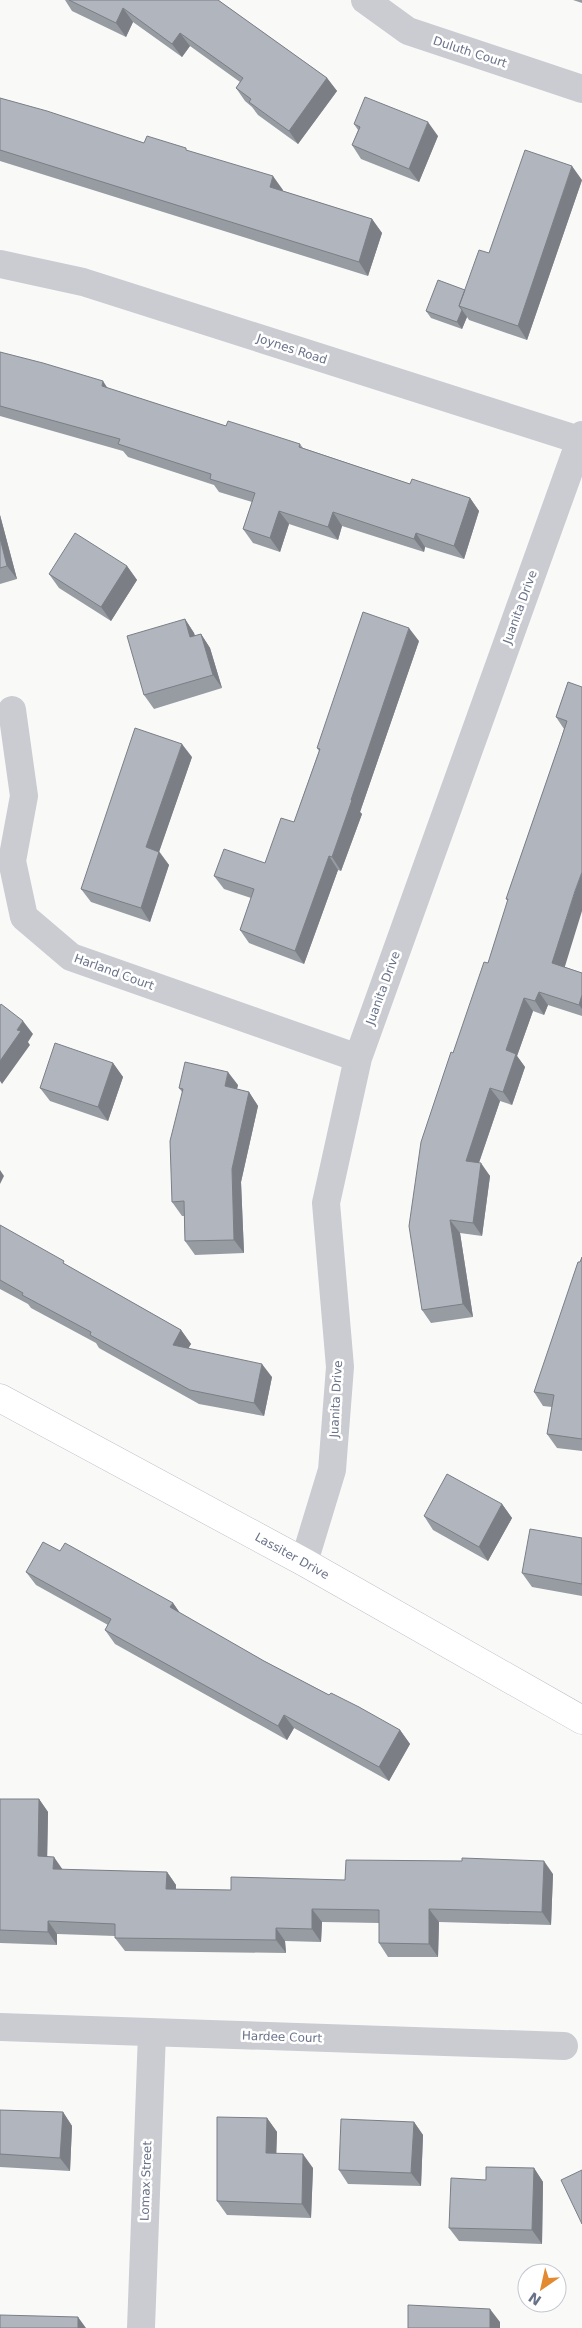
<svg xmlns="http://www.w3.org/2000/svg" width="582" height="2328" font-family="'DejaVu Sans',sans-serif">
<rect width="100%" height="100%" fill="#f9faf8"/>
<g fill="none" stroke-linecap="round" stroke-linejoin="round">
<defs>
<path id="secondary" d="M 0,1398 L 304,1562 L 582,1720"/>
</defs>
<!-- secondary casing -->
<use href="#secondary" stroke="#bdbfc5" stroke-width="29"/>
<!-- street -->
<path stroke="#cbccd1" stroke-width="28" d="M 365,0 L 408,31 L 582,89
M 0,264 L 83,282 L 582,441
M 12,710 L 24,796 L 12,861 L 24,917 L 71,957 L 358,1058
M 304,1562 L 332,1470 L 340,1367 L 326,1203 L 358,1058 L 582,435
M 0,2027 L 564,2046
M 141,2328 L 152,2033"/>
<!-- secondary -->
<use href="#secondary" stroke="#fff" stroke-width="28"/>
</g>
<!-- wall -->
<path fill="#979ca3" d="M 65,0 L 218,0 L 327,78 L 337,91 L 298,144 L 258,115 L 252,107 L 245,101 L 236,88 L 240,82 L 190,46 L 182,57 L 133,22 L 126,37 L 72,11 Z
M 573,0 L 582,0 L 582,3 Z
M 0,98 L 144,143 L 188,151 L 283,190 L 283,191 L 372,219 L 382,233 L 368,276 L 0,161 Z
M 354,124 L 438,136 L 419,182 L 361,159 L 352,145 L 358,130 Z
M 582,180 L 527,340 L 469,320 L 467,317 L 462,329 L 431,318 L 426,311 L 465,290 L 489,253 Z
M 0,352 L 108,388 L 226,426 L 300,444 L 303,448 L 410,484 L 470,498 L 479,511 L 464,559 L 425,547 L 424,552 L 342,526 L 338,540 L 289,524 L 280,552 L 253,543 L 243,529 L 252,502 L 219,492 L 214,485 L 128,457 L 123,451 L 0,416 Z
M 0,515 L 17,579 L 0,584 Z
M 127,566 L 137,580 L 111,621 L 59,588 L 49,574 Z
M 185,619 L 194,633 L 195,636 L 201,634 L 210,648 L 222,688 L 154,709 L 144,695 Z
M 419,641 L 360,812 L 362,814 L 341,871 L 338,870 L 304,964 L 249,943 L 240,930 L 251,898 L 224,889 L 214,876 L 265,863 L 294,822 L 319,751 L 317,748 Z
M 568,682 L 565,967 L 582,973 L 582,1016 L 548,1005 L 544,1015 L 533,1011 L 517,1056 L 525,1067 L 512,1105 L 500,1101 L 479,1163 L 490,1176 L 482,1236 L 460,1233 L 473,1317 L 431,1323 L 422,1310 L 453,1053 L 488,963 L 508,901 L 506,899 L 559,745 L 564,729 L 556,717 Z
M 192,757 L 159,851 L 169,865 L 150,922 L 91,902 L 81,889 Z
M 113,1063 L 123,1077 L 108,1121 L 50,1101 L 40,1088 Z
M 238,1085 L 237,1089 L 249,1092 L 258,1106 L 241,1182 L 244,1253 L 195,1255 L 185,1241 L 184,1216 L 182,1216 L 172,1202 L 182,1092 L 179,1088 Z
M 0,1225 L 68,1266 L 181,1330 L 191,1344 L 188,1348 L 272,1377 L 264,1416 L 199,1404 L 99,1348 L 96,1343 L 31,1308 L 28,1304 L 0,1289 Z
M 582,1257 L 582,1451 L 557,1448 L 547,1434 L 552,1407 L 543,1406 L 534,1392 Z
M 502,1504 L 512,1518 L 488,1561 L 433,1530 L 424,1516 Z
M 582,1538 L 582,1596 L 532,1587 L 522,1573 Z
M 60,1551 L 173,1603 L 180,1613 L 264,1661 L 329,1695 L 400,1730 L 410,1744 L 389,1781 L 294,1728 L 287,1740 L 115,1644 L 105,1630 L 108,1625 L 36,1585 L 26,1572 Z
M 0,1799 L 39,1799 L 48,1812 L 47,1856 L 63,1870 L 167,1872 L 176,1885 L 176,1889 L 231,1890 L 345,1880 L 553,1874 L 551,1925 L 439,1922 L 438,1957 L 388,1957 L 379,1943 L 379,1923 L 322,1922 L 321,1942 L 285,1941 L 286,1953 L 125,1951 L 115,1938 L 115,1936 L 57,1934 L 57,1945 L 0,1943 Z
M 0,2110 L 63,2112 L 72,2126 L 70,2171 L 0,2167 Z
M 267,2118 L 277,2132 L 276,2153 L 313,2168 L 311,2218 L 227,2215 L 217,2201 Z
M 414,2122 L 423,2135 L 421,2186 L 348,2184 L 339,2170 Z
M 534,2168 L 543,2182 L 542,2244 L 459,2241 L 449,2228 Z"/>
<!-- shaded-wall -->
<path fill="#7b7f85" d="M 123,8 L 133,22 L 126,37 L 116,23 Z
M 180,33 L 190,46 L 182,57 L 172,44 Z
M 327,78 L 337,91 L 298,144 L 289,131 Z
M 428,122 L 438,136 L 419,182 L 409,169 Z
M 572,166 L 582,180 L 527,340 L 518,326 Z
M 273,176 L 283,190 L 280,201 L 270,187 Z
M 372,219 L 382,233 L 368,276 L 359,262 Z
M 462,310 L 467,317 L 462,329 L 457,322 Z
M 103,381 L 112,395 L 102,386 Z
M 470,498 L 479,511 L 464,559 L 454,546 Z
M 279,511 L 289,524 L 280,552 L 270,538 Z
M 333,512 L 342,526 L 338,540 L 328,527 Z
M 0,515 L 17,579 L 7,566 L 0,538 Z
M 416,533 L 425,547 L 424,552 L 414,539 Z
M 127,566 L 137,580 L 111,621 L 101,607 Z
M 185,619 L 194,633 L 200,651 L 190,637 Z
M 409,628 L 419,641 L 360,812 L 362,814 L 341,871 L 332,857 L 351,800 Z
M 201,634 L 210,648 L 222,688 L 213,675 Z
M 182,744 L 192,757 L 156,861 L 146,847 Z
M 159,852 L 169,865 L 150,922 L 141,908 Z
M 329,856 L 338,870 L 304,964 L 295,951 Z
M 582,872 L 582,911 L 562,976 L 552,963 L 575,891 Z
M 539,992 L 548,1005 L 544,1015 L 535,1001 Z
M 582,995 L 582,1009 L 579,1005 Z
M 524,998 L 533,1011 L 517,1056 L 525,1067 L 512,1105 L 503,1092 L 506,1050 Z
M 23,1021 L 33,1034 L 28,1042 L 30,1045 L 2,1084 L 0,1081 L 0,1061 L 17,1030 Z
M 113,1063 L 123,1077 L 108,1121 L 98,1107 Z
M 228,1072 L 238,1085 L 234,1100 L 225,1086 Z
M 490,1088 L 500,1101 L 475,1174 L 466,1161 Z
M 249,1092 L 258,1106 L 241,1182 L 244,1253 L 234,1240 L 232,1169 Z
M 481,1163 L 490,1176 L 482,1236 L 473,1223 Z
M 0,1170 L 4,1176 L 0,1184 Z
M 450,1220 L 460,1233 L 473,1317 L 463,1304 Z
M 181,1330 L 191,1344 L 182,1359 L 173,1345 Z
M 262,1364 L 272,1377 L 264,1416 L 254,1403 Z
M 502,1504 L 512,1518 L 488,1561 L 479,1547 Z
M 173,1603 L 182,1616 L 170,1607 Z
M 284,1715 L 294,1728 L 287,1740 L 278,1726 Z
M 400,1730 L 410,1744 L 389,1781 L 379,1767 Z
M 39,1799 L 48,1812 L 47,1869 L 38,1856 Z
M 54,1857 L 63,1870 L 53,1869 Z
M 544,1861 L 553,1874 L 551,1925 L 542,1912 Z
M 167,1872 L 176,1885 L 175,1902 L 166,1889 Z
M 312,1909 L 322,1922 L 321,1942 L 312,1929 Z
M 429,1909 L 439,1922 L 438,1957 L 429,1944 Z
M 48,1921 L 57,1934 L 57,1945 L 48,1932 Z
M 276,1928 L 285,1941 L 286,1953 L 276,1940 Z
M 63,2112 L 72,2126 L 70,2171 L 60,2158 Z
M 267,2118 L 277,2132 L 276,2167 L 266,2153 Z
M 414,2122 L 423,2135 L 421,2186 L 411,2173 Z
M 303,2154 L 313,2168 L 311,2218 L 302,2204 Z
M 534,2168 L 543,2182 L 542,2244 L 532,2230 Z
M 490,2309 L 500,2322 L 500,2328 L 490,2328 Z
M 78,2317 L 86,2328 L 78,2328 Z"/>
<!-- building -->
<path fill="#b0b5be" stroke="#7b7f85" d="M 69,0 L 218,0 L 327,78 L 289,131 L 249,102 L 251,99 L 236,88 L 243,78 L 180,33 L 172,44 L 123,8 L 116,23 Z
M 365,97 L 428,122 L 409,169 L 352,145 L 360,127 L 354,124 Z
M 0,98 L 47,111 L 144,143 L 147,136 L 186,148 L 186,150 L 273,176 L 270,187 L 372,219 L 359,262 L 0,150 Z
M 525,150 L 572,166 L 518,326 L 459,306 L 479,250 L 489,253 Z
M 438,280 L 465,290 L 459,306 L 462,310 L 457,322 L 426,311 Z
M 0,352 L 43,363 L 103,381 L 102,386 L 226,426 L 228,421 L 300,444 L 299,447 L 410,484 L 412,479 L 470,498 L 454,546 L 416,533 L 414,539 L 333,512 L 328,527 L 279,511 L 270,538 L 243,529 L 255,493 L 210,479 L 211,474 L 118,444 L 120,439 L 0,406 Z
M 75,533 L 127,566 L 101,607 L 49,574 Z
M 0,538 L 7,566 L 0,568 Z
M 363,612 L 409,628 L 351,800 L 352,800 L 332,857 L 329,856 L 295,951 L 240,930 L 254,889 L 214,876 L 224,849 L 265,863 L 281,818 L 294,822 L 320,749 L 317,748 Z
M 185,619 L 190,637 L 201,634 L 213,675 L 144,695 L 127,636 Z
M 568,682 L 582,687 L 582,872 L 575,891 L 552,963 L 582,973 L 582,995 L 579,1005 L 539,992 L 535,1001 L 524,998 L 506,1050 L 516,1054 L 503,1092 L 490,1088 L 466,1161 L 481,1163 L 473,1223 L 450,1220 L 463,1304 L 422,1310 L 409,1226 L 421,1142 L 451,1052 L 453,1053 L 484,962 L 488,963 L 508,899 L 506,899 L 559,745 L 567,721 L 556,717 Z
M 135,728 L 182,744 L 146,847 L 159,852 L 141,908 L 81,889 Z
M 1,1004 L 23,1021 L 17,1030 L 21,1031 L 0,1061 L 0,1006 Z
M 55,1043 L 113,1063 L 98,1107 L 40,1088 Z
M 185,1062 L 228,1072 L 225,1086 L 249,1092 L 232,1169 L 234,1240 L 185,1241 L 184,1201 L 172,1202 L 170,1141 L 183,1089 L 179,1088 Z
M 0,1225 L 64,1261 L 63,1263 L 181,1330 L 173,1345 L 262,1364 L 254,1403 L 190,1390 L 90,1335 L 91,1332 L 22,1295 L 23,1293 L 0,1280 Z
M 582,1257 L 582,1439 L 547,1434 L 554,1395 L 534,1392 L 578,1262 L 580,1262 Z
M 447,1474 L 502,1504 L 479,1547 L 424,1516 Z
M 530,1529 L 582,1538 L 582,1584 L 522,1573 Z
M 43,1542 L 60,1551 L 65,1543 L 173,1603 L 170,1607 L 264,1661 L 329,1695 L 331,1693 L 359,1707 L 400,1730 L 379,1767 L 284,1715 L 278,1726 L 105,1630 L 111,1619 L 26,1572 Z
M 0,1799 L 39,1799 L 38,1856 L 54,1857 L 53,1869 L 167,1872 L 166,1889 L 231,1890 L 231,1877 L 345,1880 L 346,1860 L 462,1861 L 462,1858 L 544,1861 L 542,1912 L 429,1909 L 429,1944 L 379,1943 L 379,1910 L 312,1909 L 312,1929 L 276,1928 L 276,1940 L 115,1938 L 115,1924 L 48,1921 L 48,1932 L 0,1930 Z
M 0,2110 L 63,2112 L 60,2158 L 0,2154 Z
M 217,2117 L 267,2118 L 266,2153 L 303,2154 L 302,2204 L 217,2201 Z
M 341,2119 L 414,2122 L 411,2173 L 339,2170 Z
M 486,2167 L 534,2168 L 532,2230 L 449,2228 L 451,2178 L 486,2180 Z
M 582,2170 L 582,2224 L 561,2180 Z
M 408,2305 L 490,2309 L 490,2328 L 408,2328 Z
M 0,2315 L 78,2317 L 78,2328 L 0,2328 Z"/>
<g text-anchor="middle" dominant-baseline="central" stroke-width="5" stroke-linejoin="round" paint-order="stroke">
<!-- street labels -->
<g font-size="12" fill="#697289" stroke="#fff">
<text transform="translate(470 52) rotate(18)">Duluth Court</text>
<text transform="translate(292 349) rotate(18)">Joynes Road</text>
<text transform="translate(520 607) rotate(-70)">Juanita Drive</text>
<text transform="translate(114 972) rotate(20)">Harland Court</text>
<text transform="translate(383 988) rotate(-70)">Juanita Drive</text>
<text transform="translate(336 1399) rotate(-87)">Juanita Drive</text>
<text transform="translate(292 1556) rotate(29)">Lassiter Drive</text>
<text transform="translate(282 2037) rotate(2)">Hardee Court</text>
<text transform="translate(146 2181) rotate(-88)">Lomax Street</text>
</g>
</g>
<!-- north arrow -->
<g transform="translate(542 2288) rotate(214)"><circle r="24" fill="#ffffff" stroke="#c3c7d0"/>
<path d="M0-4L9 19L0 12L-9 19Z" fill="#e3892f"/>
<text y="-8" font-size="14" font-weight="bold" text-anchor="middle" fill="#697289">N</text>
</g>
</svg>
